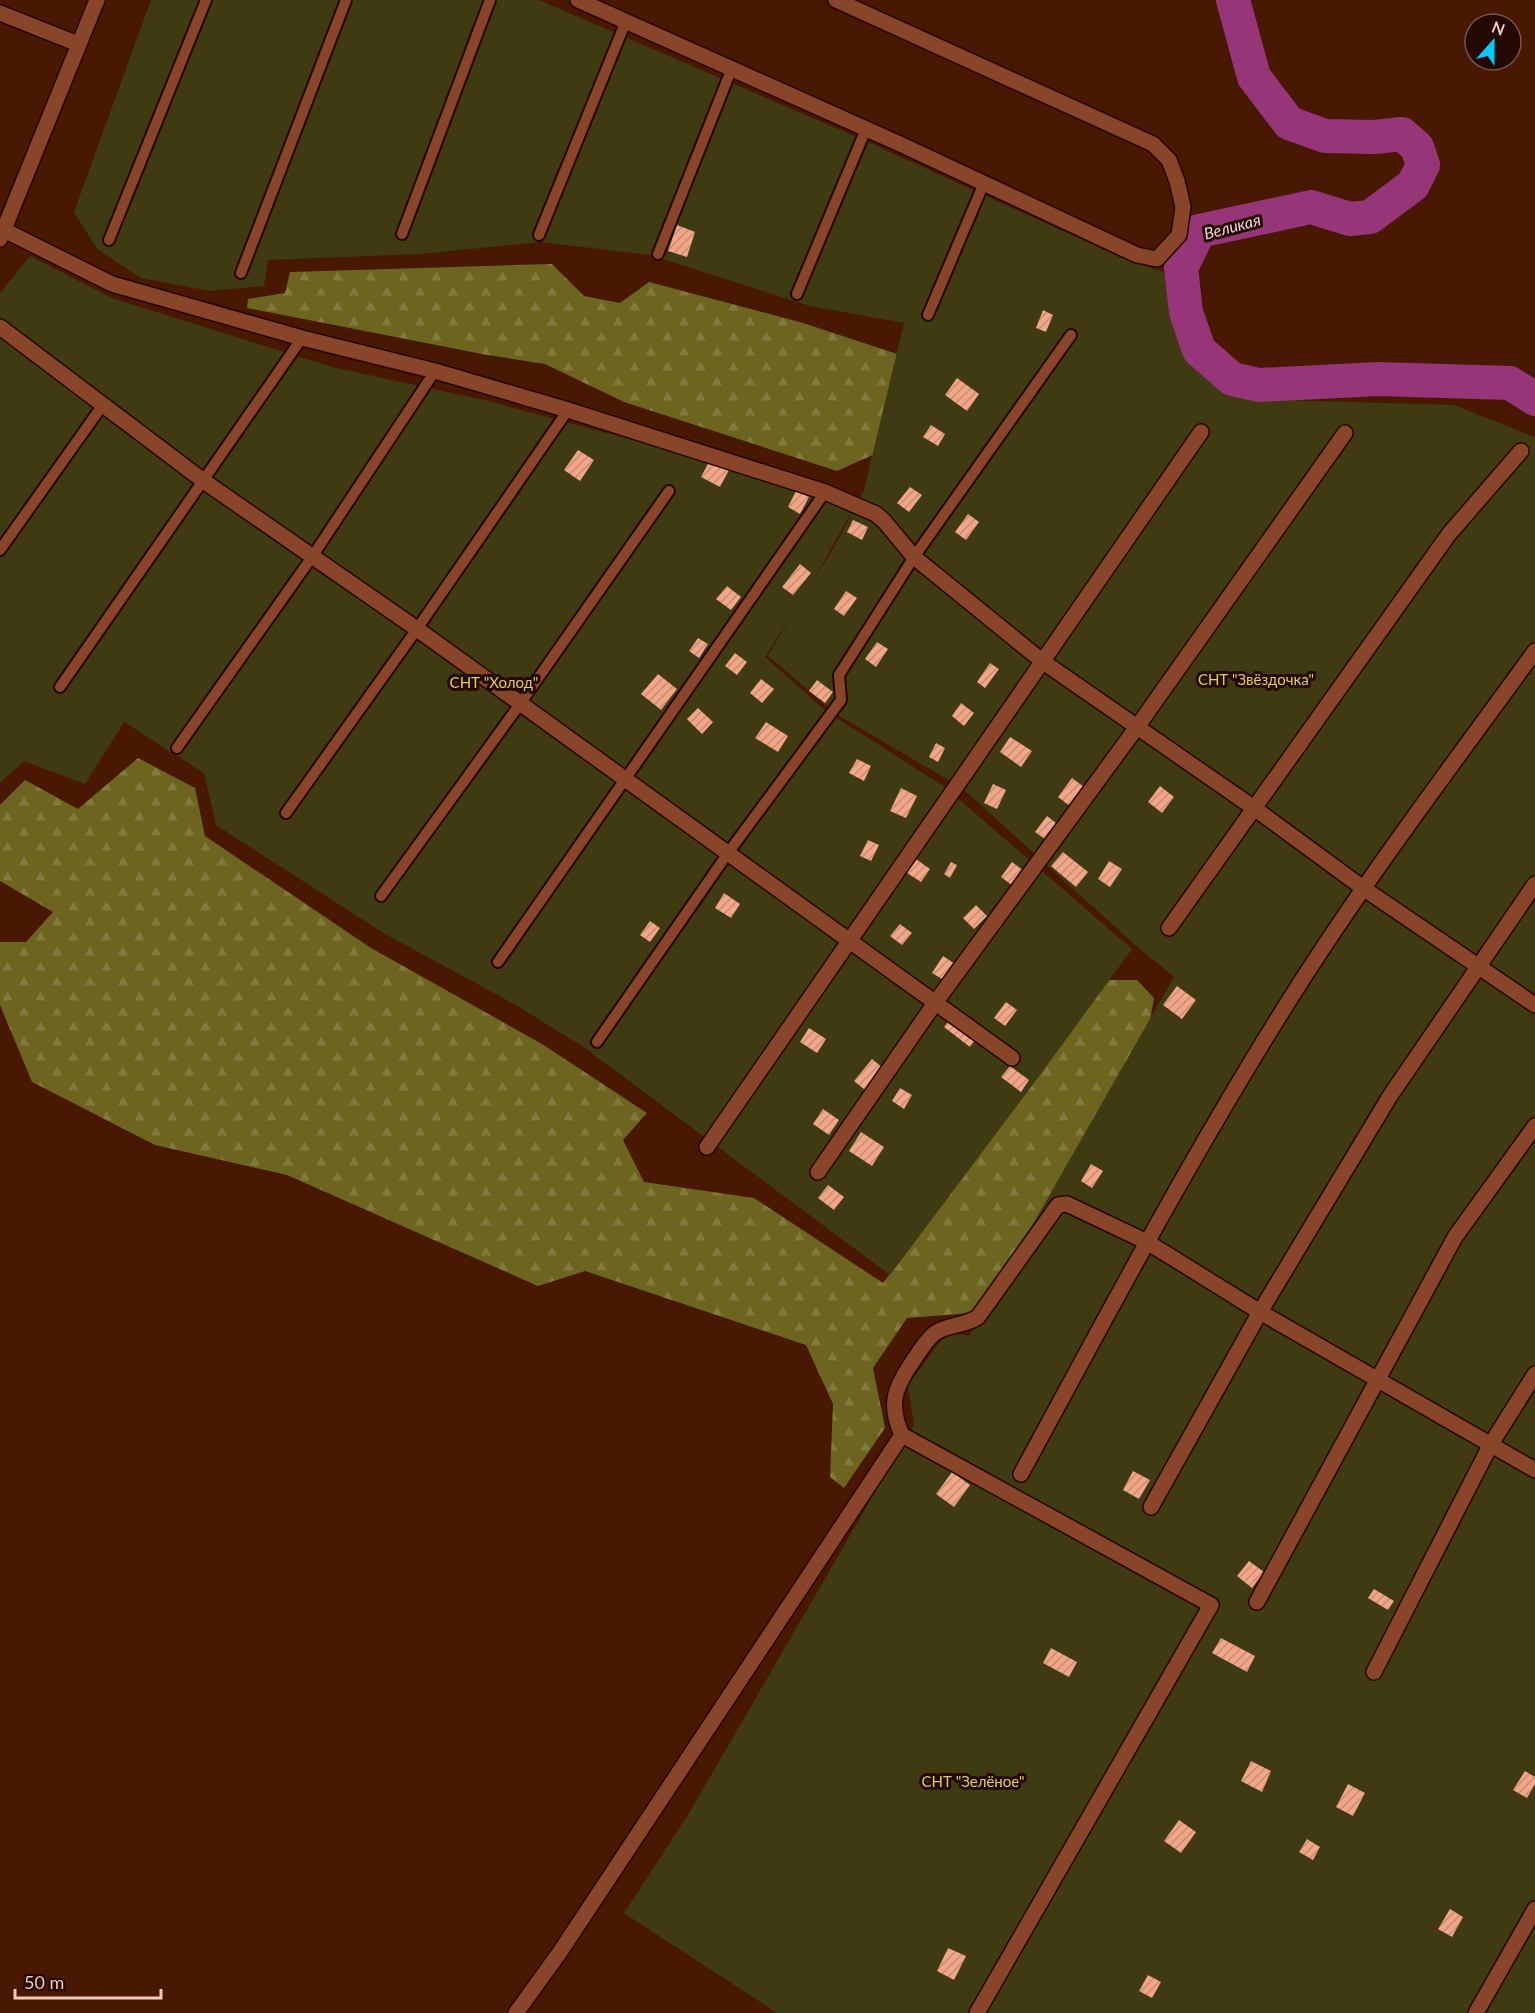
<svg xmlns="http://www.w3.org/2000/svg" width="1535" height="2013" font-family="Lato,sans-serif">
<defs>
<pattern id="forest-firs" width="22" height="20" patternUnits="userSpaceOnUse" patternTransform="scale(1.5)"><rect width="22" height="20" fill="#6d641f"/><path d="M5 1l3.5 6h-7zM16 11l3.5 6h-7z" fill="#82793e"/></pattern>
<pattern id="building-hatch" width="6" height="6" patternUnits="userSpaceOnUse" patternTransform="scale(1.5)"><rect width="6" height="6" fill="#f2a688"/><path d="M-1 1l2-2M0 6l6-6M5 7l2-2" fill="none" stroke="#c88c74"/></pattern>
</defs>
<rect width="100%" height="100%" fill="#481803"/>
<!-- forest -->
<path fill="url(#forest-firs)" d="M 552,264 L 584,296 L 620,303 L 649,282 L 803,323 L 897,354 L 875,454 L 837,471 L 624,402 L 545,364 L 482,354 L 247,308 L 248,299 L 285,293 L 290,272 Z
M 138,758 L 195,788 L 205,836 L 371,948 L 542,1044 L 647,1113 L 623,1140 L 644,1182 L 754,1198 L 883,1283 L 1107,980 L 1137,980 L 1154,998 L 1147,1037 L 1036,1223 L 971,1313 L 907,1318 L 873,1368 L 885,1428 L 844,1488 L 830,1477 L 833,1404 L 806,1345 L 585,1271 L 538,1286 L 287,1175 L 155,1145 L 32,1082 L 0,1005 L 0,942 L 26,942 L 53,912 L 0,881 L 0,805 L 25,780 L 78,809 Z"/>
<!-- garden -->
<path fill="#3f3a11" d="M 151,0 L 539,0 L 868,142 L 1122,258 L 1163,272 L 1199,365 L 1245,399 L 1454,405 L 1535,437 L 1535,2013 L 777,2013 L 624,1913 L 688,1815 L 914,1425 L 908,1385 L 948,1331 L 969,1336 L 1174,977 L 1135,945 L 962,788 L 836,714 L 768,656 L 792,614 L 765,657 L 827,712 L 945,787 L 1132,949 L 1040,1075 L 890,1275 L 582,1046 L 514,1004 L 385,934 L 216,825 L 204,773 L 124,722 L 85,784 L 24,761 L 0,783 L 0,293 L 30,256 L 112,298 L 332,367 L 484,400 L 741,469 L 853,509 L 813,581 L 836,544 L 864,490 L 904,323 L 810,306 L 650,255 L 540,242 L 420,254 L 268,260 L 264,286 L 210,291 L 141,278 L 97,249 L 74,212 Z"/>
<g fill="none" stroke-linecap="round" stroke-linejoin="round">
<!-- river -->
<path stroke="#963678" stroke-width="34" d="M 1233,0 L 1254,77 L 1289,123 L 1325,136 L 1374,137 L 1402,134 L 1417,147 L 1423,165 L 1413,185 L 1370,217 L 1350,219 L 1311,207 L 1199,231 L 1181,268 L 1186,312 L 1199,350 L 1232,379 L 1259,385 L 1378,379 L 1510,383 L 1535,399"/>
</g>
<!-- building -->
<path fill="url(#building-hatch)" d="M 677,225 L 695,232 L 687,257 L 668,251 Z
M 1043,310 L 1053,315 L 1046,332 L 1036,328 Z
M 957,378 L 979,394 L 967,411 L 945,395 Z
M 931,425 L 945,434 L 938,446 L 923,437 Z
M 578,450 L 594,460 L 580,481 L 564,470 Z
M 710,460 L 729,470 L 720,487 L 701,477 Z
M 910,487 L 922,495 L 909,512 L 897,503 Z
M 796,491 L 809,497 L 800,514 L 788,507 Z
M 968,514 L 979,522 L 966,540 L 955,532 Z
M 853,520 L 868,527 L 862,540 L 847,532 Z
M 800,564 L 811,573 L 793,595 L 782,587 Z
M 727,586 L 741,597 L 731,610 L 716,599 Z
M 846,591 L 857,598 L 844,616 L 834,609 Z
M 698,638 L 708,644 L 699,658 L 689,651 Z
M 877,642 L 888,649 L 876,667 L 865,659 Z
M 735,653 L 747,662 L 737,675 L 725,666 Z
M 990,663 L 999,669 L 985,688 L 977,682 Z
M 658,674 L 677,689 L 661,710 L 641,694 Z
M 761,679 L 774,689 L 762,703 L 750,693 Z
M 817,680 L 833,692 L 825,703 L 809,691 Z
M 961,703 L 974,713 L 964,726 L 952,716 Z
M 698,708 L 713,722 L 702,734 L 687,719 Z
M 766,722 L 788,736 L 778,752 L 755,738 Z
M 1010,737 L 1032,751 L 1021,767 L 1000,752 Z
M 936,743 L 945,748 L 938,762 L 929,757 Z
M 857,759 L 871,766 L 864,781 L 849,773 Z
M 1072,778 L 1084,787 L 1070,806 L 1058,797 Z
M 993,784 L 1006,790 L 997,809 L 984,803 Z
M 1160,786 L 1174,797 L 1162,813 L 1148,802 Z
M 901,788 L 917,796 L 906,818 L 890,811 Z
M 1047,816 L 1056,823 L 1045,839 L 1035,832 Z
M 868,840 L 879,845 L 871,861 L 860,856 Z
M 1063,852 L 1088,872 L 1076,887 L 1051,866 Z
M 916,859 L 930,869 L 921,882 L 907,873 Z
M 1109,861 L 1122,869 L 1110,887 L 1098,879 Z
M 951,862 L 957,865 L 950,878 L 944,874 Z
M 1012,862 L 1024,871 L 1013,886 L 1001,877 Z
M 724,893 L 740,904 L 731,918 L 715,908 Z
M 976,905 L 987,916 L 974,929 L 963,918 Z
M 650,921 L 660,928 L 650,942 L 640,935 Z
M 900,924 L 912,933 L 902,945 L 890,936 Z
M 943,956 L 958,966 L 947,982 L 932,973 Z
M 1177,986 L 1196,1000 L 1182,1019 L 1163,1005 Z
M 1006,1002 L 1017,1010 L 1005,1026 L 994,1018 Z
M 949,1020 L 975,1040 L 970,1047 L 944,1027 Z
M 809,1028 L 826,1039 L 817,1053 L 800,1042 Z
M 872,1059 L 883,1068 L 865,1090 L 854,1081 Z
M 1010,1066 L 1029,1080 L 1021,1092 L 1001,1077 Z
M 900,1088 L 912,1095 L 904,1109 L 892,1101 Z
M 823,1109 L 839,1120 L 829,1135 L 813,1124 Z
M 861,1132 L 884,1147 L 872,1166 L 849,1151 Z
M 1091,1164 L 1103,1171 L 1092,1188 L 1081,1181 Z
M 828,1185 L 844,1197 L 834,1210 L 818,1198 Z
M 1133,1471 L 1150,1480 L 1139,1499 L 1123,1490 Z
M 952,1472 L 970,1485 L 954,1507 L 936,1494 Z
M 1249,1561 L 1264,1572 L 1252,1588 L 1237,1576 Z
M 1374,1589 L 1394,1601 L 1388,1610 L 1368,1598 Z
M 1221,1638 L 1255,1656 L 1247,1672 L 1212,1653 Z
M 1051,1648 L 1077,1662 L 1069,1677 L 1043,1663 Z
M 1251,1761 L 1271,1771 L 1262,1792 L 1241,1781 Z
M 1525,1771 L 1535,1777 L 1535,1784 L 1527,1798 L 1513,1790 Z
M 1348,1784 L 1365,1793 L 1353,1816 L 1336,1807 Z
M 1179,1820 L 1196,1832 L 1181,1853 L 1164,1841 Z
M 1307,1839 L 1320,1847 L 1313,1860 L 1299,1852 Z
M 1450,1909 L 1463,1917 L 1452,1937 L 1438,1929 Z
M 948,1948 L 966,1956 L 954,1980 L 937,1971 Z
M 1148,1975 L 1161,1982 L 1152,1998 L 1139,1991 Z"/>
<g fill="none" stroke-linecap="round" stroke-linejoin="round">
<defs>
<path id="service" d="M 402,234 L 490,0
M 539,235 L 626,21
M 109,240 L 206,0
M 658,254 L 732,68
M 241,273 L 346,0
M 797,294 L 866,129
M 928,315 L 984,183
M 0,550 L 102,406
M 60,687 L 302,338
M 177,748 L 312,557 L 435,371
M 286,813 L 417,629 L 568,410
M 381,896 L 520,704 L 669,491
M 498,962 L 825,492
M 597,1042 L 728,853 L 841,700 L 839,675 L 914,557 L 1071,335"/>
<path id="minor" d="M 578,0 L 900,144 L 1137,255 L 1157,259 L 1179,235 L 1183,207 L 1177,181 L 1169,160 L 1153,144 L 836,0
M 0,13 L 78,44
M 4,230 L 112,284 L 302,338 L 435,371 L 568,410 L 825,492 L 876,514 L 884,521 L 914,557 L 1042,661 L 1254,808 L 1363,888 L 1535,1005
M 0,239 L 97,0
M 0,327 L 205,482 L 417,629 L 1012,1058
M 1169,928 L 1449,534 L 1521,451
M 707,1147 L 1201,432
M 818,1172 L 935,1003 L 1137,727 L 1345,433
M 902,1435 L 1211,1605 L 977,2013
M 1021,1474 C 1105,1319 1187,1164 1280,1015 C 1358,889 1448,771 1535,651
M 1151,1507 L 1260,1312 L 1390,1096 L 1535,884
M 1257,1602 L 1455,1237 L 1535,1126
M 1374,1672 L 1491,1444 L 1535,1374
M 516,2013 L 560,1952 L 902,1435 C 887,1403 896,1385 915,1358 C 921,1349 927,1339 935,1333 C 949,1324 965,1326 978,1317 L 1058,1205 L 1067,1204 L 1147,1242 L 1260,1312 L 1535,1470
M 1476,2013 L 1535,1909"/>
</defs>
<!-- service casing -->
<use href="#service" stroke="#260600" stroke-width="14"/>
<!-- minor casing -->
<use href="#minor" stroke="#260600" stroke-width="18"/>
<!-- service -->
<use href="#service" stroke="#88452a" stroke-width="10"/>
<!-- minor -->
<use href="#minor" stroke="#88452a" stroke-width="15"/>
</g>
<g text-anchor="middle" dominant-baseline="central" stroke-width="6" stroke-linejoin="round" paint-order="stroke">
<!-- park labels -->
<g font-size="15" fill="#e0d156" stroke="#230901">
<text x="1256" y="679">СНТ "Звёздочка"</text>
<text x="494" y="682">СНТ "Холод"</text>
<text x="973" y="1781">СНТ "Зелёное"</text>
</g>
<!-- water labels -->
<g font-size="16" font-style="italic" fill="#f2d8e7" stroke="#230901">
<text transform="translate(1232 226) rotate(-15)">Великая</text>
</g>
</g>
<!-- north arrow -->
<g transform="translate(1493 42) rotate(21)"><circle r="28" fill="#230901" stroke="#76564b" stroke-width="1.5"/>
<path d="M0-4.5L10 22L0 15L-10 22Z" fill="#03cbf9"/>
<text y="-9" font-size="16" font-weight="bold" text-anchor="middle" fill="#f2cabb">N</text>
</g>
<!-- scale -->
<path d="M15 1989v9h146v-9" fill="none" stroke="#f2cabb" stroke-width="3"/>
<text x="24" y="1989" font-size="18" fill="#f2cabb" stroke="#230901" stroke-width="4.5" paint-order="stroke">50 m</text>
</svg>
